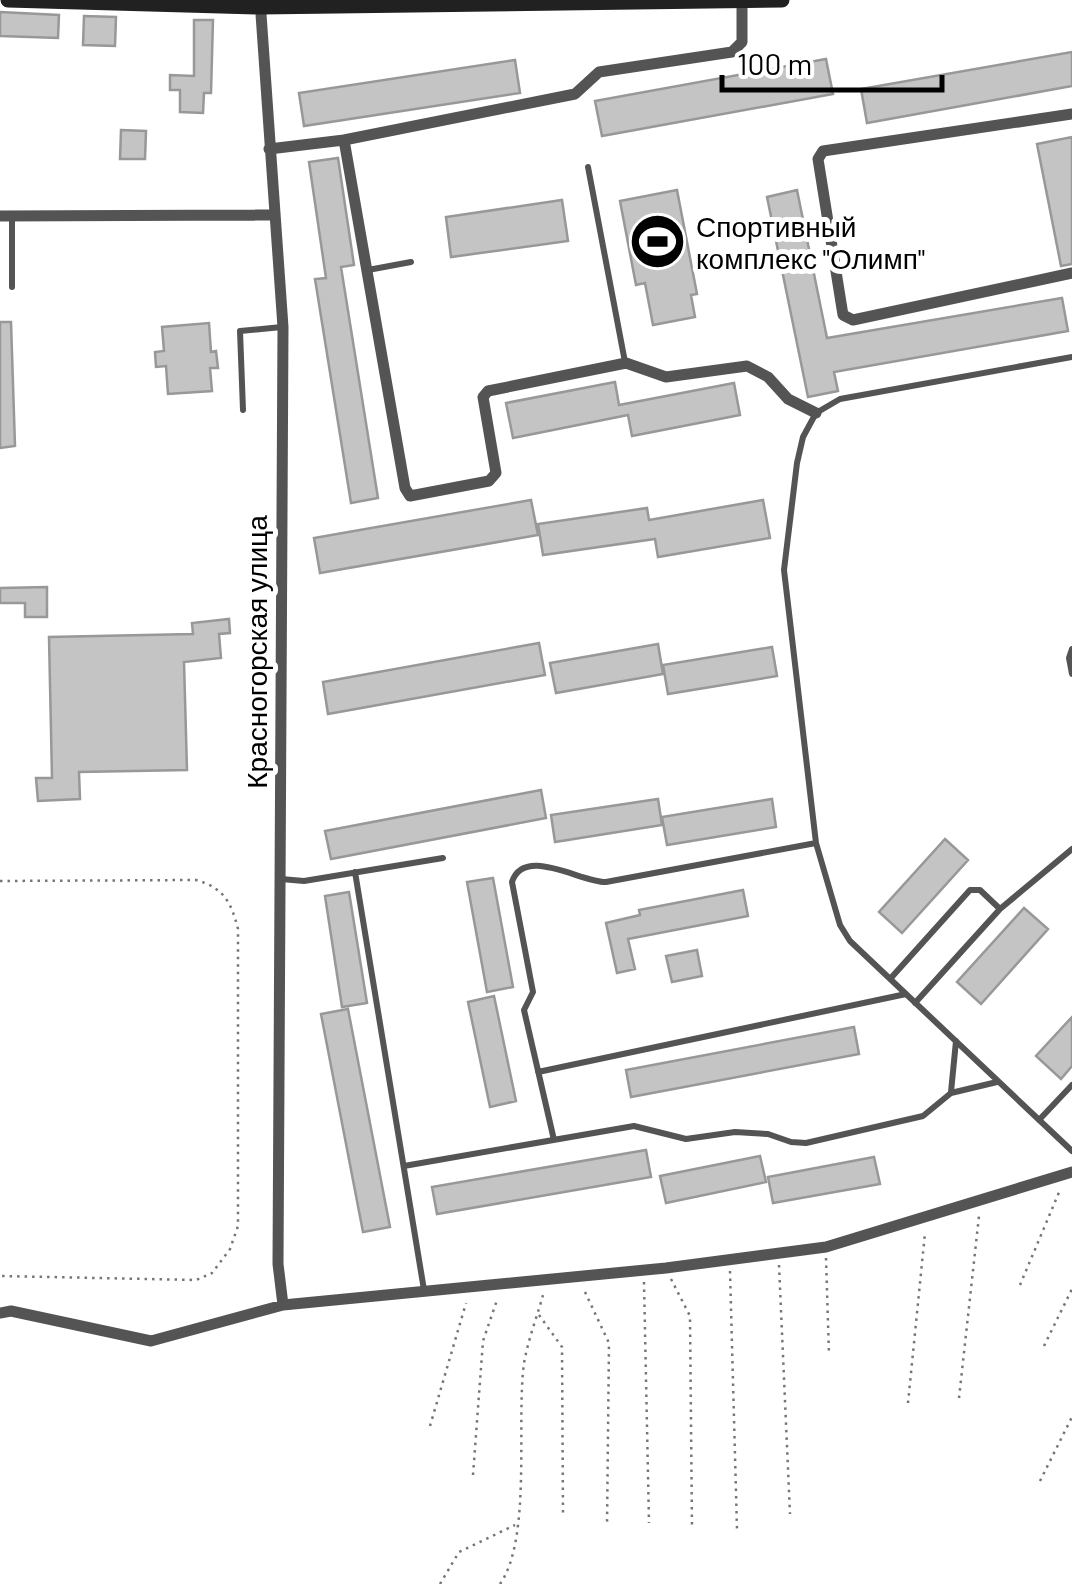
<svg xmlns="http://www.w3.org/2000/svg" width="1072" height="1584" font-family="Barlow,sans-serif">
<rect width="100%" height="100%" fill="#fff"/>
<!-- building -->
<path fill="#c4c4c4" stroke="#989898" stroke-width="2.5" d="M 0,12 L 59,15 L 58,38 L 0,36 Z
M 84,16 L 116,17 L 115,46 L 83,45 Z
M 194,20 L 213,20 L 211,93 L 204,93 L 203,113 L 180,112 L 180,90 L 170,90 L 170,75 L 194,76 Z
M 1072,52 L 1072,86 L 867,123 L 861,89 Z
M 826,59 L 833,94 L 602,136 L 595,101 Z
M 515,60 L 520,93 L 304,126 L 299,93 Z
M 121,130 L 146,131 L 145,159 L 120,159 Z
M 1072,137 L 1072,264 L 1061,266 L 1037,144 Z
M 338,158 L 354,265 L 341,267 L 378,498 L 351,503 L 315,279 L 326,278 L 309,162 Z
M 677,190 L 697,294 L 691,295 L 695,317 L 653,325 L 645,283 L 636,285 L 620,201 Z
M 797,190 L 827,338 L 1062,298 L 1068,331 L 834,372 L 838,391 L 808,397 L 767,197 Z
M 562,200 L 568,241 L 451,257 L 446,217 Z
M 0,322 L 11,322 L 15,446 L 0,448 Z
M 209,323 L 211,352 L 216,351 L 218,368 L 210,368 L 212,391 L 168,394 L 166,366 L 156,367 L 155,352 L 164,351 L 162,327 Z
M 615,382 L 619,405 L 734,383 L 740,415 L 632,436 L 628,415 L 513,438 L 506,403 Z
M 531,500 L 538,535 L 320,573 L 314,538 Z
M 763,500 L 770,538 L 658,557 L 655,539 L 543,555 L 538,524 L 647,508 L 649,520 Z
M 47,587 L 47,617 L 25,617 L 25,603 L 0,603 L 0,588 Z
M 229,619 L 230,633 L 219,634 L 221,658 L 184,662 L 187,770 L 79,772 L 80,799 L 38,801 L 36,778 L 52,778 L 49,637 L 193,634 L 192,623 Z
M 539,643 L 545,675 L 328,714 L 323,682 Z
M 658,644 L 663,674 L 556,693 L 550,663 Z
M 772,647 L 777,676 L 668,694 L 663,665 Z
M 541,790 L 546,818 L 331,859 L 325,831 Z
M 658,799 L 662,825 L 555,842 L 551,815 Z
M 772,799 L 776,827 L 667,845 L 662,817 Z
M 945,839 L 968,860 L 902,933 L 879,912 Z
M 493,878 L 513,987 L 487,992 L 467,882 Z
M 743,890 L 748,916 L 628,939 L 635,969 L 617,973 L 606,923 L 640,915 L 639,910 Z
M 349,892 L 367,1003 L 342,1007 L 325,896 Z
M 1024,908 L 1048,929 L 981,1004 L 957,982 Z
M 697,950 L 702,976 L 672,982 L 666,956 Z
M 494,996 L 516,1101 L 490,1107 L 468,1002 Z
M 348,1009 L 390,1227 L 363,1232 L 321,1014 Z
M 1072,1017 L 1072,1066 L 1061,1079 L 1036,1056 Z
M 854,1027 L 859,1054 L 631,1097 L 626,1070 Z
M 646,1150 L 651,1177 L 437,1214 L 432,1187 Z
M 760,1156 L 766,1182 L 666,1203 L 660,1176 Z
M 874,1157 L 880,1184 L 773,1203 L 768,1177 Z"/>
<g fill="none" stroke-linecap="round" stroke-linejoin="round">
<!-- path -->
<path stroke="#767676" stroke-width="2.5" stroke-dasharray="2.5 5" stroke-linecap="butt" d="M 0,881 L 196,880 C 224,888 231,902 238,929 L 238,1226 L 230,1249 L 212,1273 L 196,1280 L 0,1276
M 826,1258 L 829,1355
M 779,1265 L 790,1514
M 730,1271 L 737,1529
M 671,1279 L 690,1316 L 692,1528
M 644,1282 L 649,1523
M 1020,1285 L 1060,1190
M 585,1292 L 609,1343 L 607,1526
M 539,1315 L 562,1347 L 563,1513
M 1044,1346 L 1072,1289
M 959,1398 L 979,1216
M 908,1403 L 925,1233
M 430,1426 L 466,1303
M 473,1475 L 483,1341 L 497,1300
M 1040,1481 L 1072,1417
M 440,1584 L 459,1552 L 515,1525
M 500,1584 C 532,1538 516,1422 524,1363 C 528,1340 537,1317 543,1295"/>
<!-- lane -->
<path stroke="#545454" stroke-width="6" d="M 588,167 L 625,362
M 12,217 L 12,287
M 368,270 L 411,262
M 1072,357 L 840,399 L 816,413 L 803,437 L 797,463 L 784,570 L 816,843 L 840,925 L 850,941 L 1072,1151
M 243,410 L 240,331 L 282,327
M 1072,649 L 1069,658 L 1072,674
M 355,872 L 424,1290
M 281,879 L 304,881 L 443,858
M 1000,909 L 1072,849
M 890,979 L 970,890 L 980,890 L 1000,909 L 915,1003
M 538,1072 L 906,994
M 951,1092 L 956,1041
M 1039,1120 L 1072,1085
M 554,1140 L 524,1010 L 533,992 L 512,882 C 524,845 582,883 606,882 L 816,843
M 404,1166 L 634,1126 L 686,1139 L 735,1132 L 768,1134 L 791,1142 L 806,1143 L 923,1116 L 951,1093 L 997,1082"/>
<!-- street -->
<path stroke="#545454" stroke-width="11" d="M 260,0 L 283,327 L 278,1264 L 283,1305
M 1072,114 L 823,151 L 818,159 L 843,315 L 853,320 L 1072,273
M 344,140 L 575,94 L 599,72 L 732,52 L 742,42 L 742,1
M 269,149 L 344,140 L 405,488 L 410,496 L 489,481 L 496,473 L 483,397 L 488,391 L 626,363 L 666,377 L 747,366 L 768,377 L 788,399 L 816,413
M 0,216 L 273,215
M 0,1313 L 11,1311 L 151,1341 L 283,1305 L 666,1268 L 826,1247 L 1072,1172"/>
<!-- secondary -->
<path stroke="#212121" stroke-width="15" d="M 8,0 L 260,7 L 782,0"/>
</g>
<!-- icons -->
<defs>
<symbol id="stadium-disc" viewBox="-11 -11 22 22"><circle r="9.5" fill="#000" stroke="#fff"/><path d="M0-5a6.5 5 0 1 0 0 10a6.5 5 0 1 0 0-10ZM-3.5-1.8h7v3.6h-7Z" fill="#fff"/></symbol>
</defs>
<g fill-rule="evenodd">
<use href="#stadium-disc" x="626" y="210" width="63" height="63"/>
</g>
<g text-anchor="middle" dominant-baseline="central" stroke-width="10" stroke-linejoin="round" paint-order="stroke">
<!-- poi labels -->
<g font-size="28" fill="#000" stroke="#fff" text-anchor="start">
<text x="696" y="226">Спортивный<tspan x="696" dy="32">комплекс "Олимп"</tspan></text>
</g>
<!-- street labels -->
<g font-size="28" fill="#000" stroke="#fff">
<text transform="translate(256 652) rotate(-90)">Красногорская улица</text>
</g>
</g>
<!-- scale -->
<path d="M722 75v15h220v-15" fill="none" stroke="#000000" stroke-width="5"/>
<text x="737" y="75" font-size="30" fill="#000000" stroke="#ffffff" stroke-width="8" paint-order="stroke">100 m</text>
</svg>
